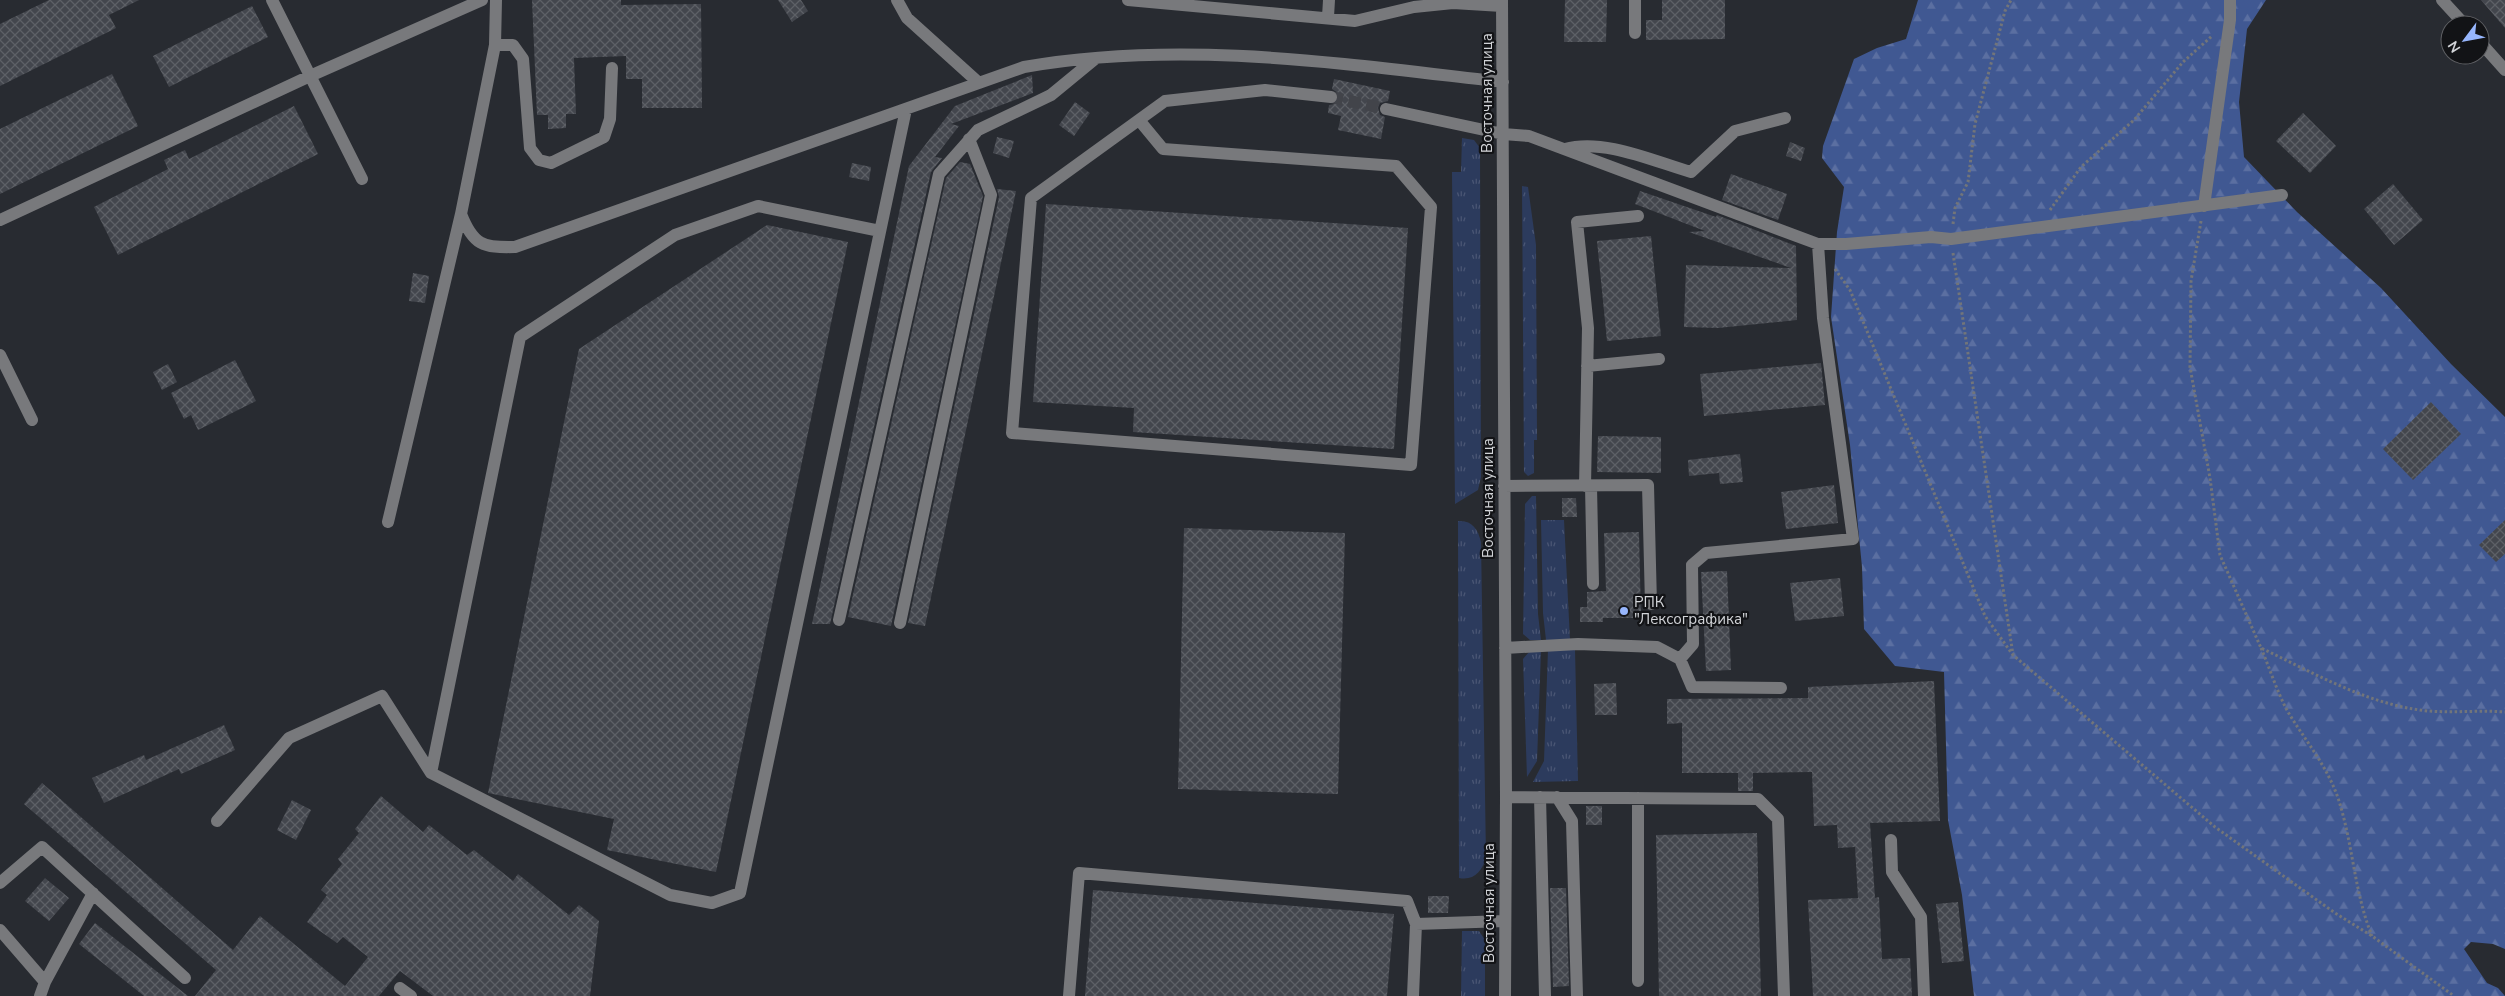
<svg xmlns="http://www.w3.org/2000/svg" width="2505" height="996" font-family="'Nunito Sans',sans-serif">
<defs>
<pattern id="grass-tufts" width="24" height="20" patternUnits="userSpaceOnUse" patternTransform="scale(1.25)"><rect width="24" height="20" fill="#2c3b5d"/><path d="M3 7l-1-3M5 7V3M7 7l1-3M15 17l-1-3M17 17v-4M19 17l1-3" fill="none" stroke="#4a5674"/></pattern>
<pattern id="forest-firs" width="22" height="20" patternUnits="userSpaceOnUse" patternTransform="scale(1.25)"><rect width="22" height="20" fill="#405892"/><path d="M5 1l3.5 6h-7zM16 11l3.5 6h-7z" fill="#5b6fa1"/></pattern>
<pattern id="building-cross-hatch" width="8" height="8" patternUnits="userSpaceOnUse" patternTransform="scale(1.25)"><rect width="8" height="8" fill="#43464d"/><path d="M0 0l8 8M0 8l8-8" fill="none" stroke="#5d6066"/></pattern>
</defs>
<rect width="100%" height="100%" fill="#282b31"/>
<!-- grass -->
<path fill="url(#grass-tufts)" d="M 1462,138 L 1474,140 L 1480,148 L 1481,477 L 1478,490 L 1455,504 L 1452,172 L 1461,172 Z
M 1522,186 L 1528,187 L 1536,245 L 1537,440 L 1534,440 L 1534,473 L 1528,476 L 1524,472 Z
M 1532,496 L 1536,496 L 1538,614 L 1541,640 L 1530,640 L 1523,634 L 1525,504 Z
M 1541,520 L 1564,520 L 1570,640 L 1546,640 L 1543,613 Z
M 1458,521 C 1472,520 1478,529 1481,542 L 1486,858 C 1482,871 1474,881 1459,878 Z
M 1548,650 L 1575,650 L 1578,781 L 1533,782 L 1544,761 Z
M 1530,651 L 1541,651 L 1537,761 L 1527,777 L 1523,659 Z
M 1462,931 L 1479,931 L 1485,940 L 1485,996 L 1461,996 Z"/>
<!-- forest -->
<path fill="url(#forest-firs)" d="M 1918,0 L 2266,0 L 2247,29 L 2239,102 L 2244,157 L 2297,212 L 2381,288 L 2451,364 L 2505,417 L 2505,949 L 2493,944 L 2471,942 L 2464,949 L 2487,983 L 2498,988 L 2505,996 L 1974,996 L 1962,895 L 1948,820 L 1944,672 L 1895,666 L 1864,629 L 1862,567 L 1850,445 L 1831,317 L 1837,232 L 1844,187 L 1822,158 L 1823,146 L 1854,59 L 1877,48 L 1906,39 Z"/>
<!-- building -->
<path fill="url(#building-cross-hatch)" d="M 49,0 L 139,0 L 109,15 L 116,28 L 0,86 L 0,24 Z
M 532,0 L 621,0 L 621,5 L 701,4 L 702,108 L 642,108 L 642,79 L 626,79 L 626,56 L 574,58 L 576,114 L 566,114 L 566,128 L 548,129 L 548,115 L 537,115 Z
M 778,0 L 801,0 L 808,11 L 792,22 Z
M 1565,0 L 1607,0 L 1606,42 L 1564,42 Z
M 1662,0 L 1725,0 L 1725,39 L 1646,40 L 1646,20 L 1662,20 Z
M 2481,0 L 2505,0 L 2505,28 Z
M 252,6 L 268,37 L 169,87 L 153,56 Z
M 112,74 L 138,126 L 0,194 L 0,129 Z
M 1032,75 L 1033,93 L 951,124 L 959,126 L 935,157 L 942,158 L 931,172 L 830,624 L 812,624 L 909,166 L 955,106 Z
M 1334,79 L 1390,91 L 1388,101 L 1380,103 L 1378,108 L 1380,115 L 1385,117 L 1381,139 L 1338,130 L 1341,116 L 1328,113 L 1329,105 L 1335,104 L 1339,98 L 1338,93 L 1332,89 Z
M 1075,102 L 1090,113 L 1074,136 L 1059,125 Z
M 294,106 L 318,154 L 118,255 L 94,207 L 168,169 L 164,160 L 185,150 L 189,159 Z
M 2303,113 L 2336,146 L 2310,173 L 2276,141 Z
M 997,137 L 1014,141 L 1009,158 L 993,153 Z
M 1790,142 L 1805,148 L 1801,161 L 1786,156 Z
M 960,162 L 970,164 L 983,196 L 891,626 L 848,617 L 946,178 Z
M 852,163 L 871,167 L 869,181 L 849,177 Z
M 1731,174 L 1787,194 L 1778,220 L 1722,200 Z
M 2393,184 L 2423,220 L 2394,245 L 2364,209 Z
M 997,189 L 1016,191 L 925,626 L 908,623 L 999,197 Z
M 1640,191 L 1716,217 L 1717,215 L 1796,246 L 1797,320 L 1718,328 L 1684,327 L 1686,265 L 1791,268 L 1689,232 L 1705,231 L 1635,204 Z
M 1046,204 L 1408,228 L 1394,449 L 1133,432 L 1134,408 L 1033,402 Z
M 767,225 L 848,242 L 716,872 L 607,850 L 614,819 L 488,793 L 579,349 Z
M 1651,236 L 1661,336 L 1607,341 L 1597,241 Z
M 413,273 L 429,276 L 425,303 L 409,301 Z
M 235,360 L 256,401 L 198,430 L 191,415 L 184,419 L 171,393 Z
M 1821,363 L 1825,405 L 1704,416 L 1700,374 Z
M 168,364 L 177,382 L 162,390 L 153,372 Z
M 2431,402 L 2461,434 L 2413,480 L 2383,449 Z
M 1598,436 L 1661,437 L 1661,473 L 1597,472 Z
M 1740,454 L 1743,482 L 1720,484 L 1719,473 L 1689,476 L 1688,460 Z
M 1834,485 L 1838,523 L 1786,529 L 1781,492 Z
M 1562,498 L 1576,498 L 1577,517 L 1562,517 Z
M 2505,520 L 2505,554 L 2496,562 L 2479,545 Z
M 1184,528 L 1345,533 L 1338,794 L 1178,789 Z
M 1639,532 L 1641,618 L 1603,618 L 1603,622 L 1580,622 L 1580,607 L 1587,607 L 1587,592 L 1606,591 L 1604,533 Z
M 1727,571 L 1731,670 L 1706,671 L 1701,572 Z
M 1840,578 L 1844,616 L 1795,621 L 1790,583 Z
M 1934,681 L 1940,821 L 1870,823 L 1875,898 L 1879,897 L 1882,959 L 1910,958 L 1912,996 L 1813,996 L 1808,900 L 1858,898 L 1855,847 L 1838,848 L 1837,825 L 1814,826 L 1812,772 L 1753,773 L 1753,791 L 1738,791 L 1738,773 L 1682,773 L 1682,723 L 1667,724 L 1667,699 L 1808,698 L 1808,687 Z
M 1616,683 L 1617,715 L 1595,715 L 1594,684 Z
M 224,725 L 235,750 L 181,774 L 179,769 L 104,803 L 92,778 L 144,755 L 146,760 Z
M 42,783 L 233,950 L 260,916 L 345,986 L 368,957 L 343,937 L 337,943 L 307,922 L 327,895 L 321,890 L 342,864 L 338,859 L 359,833 L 355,829 L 381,796 L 423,832 L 429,825 L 467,855 L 474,850 L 513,881 L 518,874 L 569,915 L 579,905 L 599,921 L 590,996 L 433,996 L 400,971 L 379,996 L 195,996 L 216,970 L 24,804 Z
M 292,800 L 311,810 L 296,840 L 277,830 Z
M 1586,806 L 1602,806 L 1602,825 L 1586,825 Z
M 1757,833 L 1761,996 L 1659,996 L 1656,835 Z
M 45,878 L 69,898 L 49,921 L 25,901 Z
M 1550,888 L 1566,888 L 1569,986 L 1553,987 Z
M 1093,890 L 1394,914 L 1387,996 L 1085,996 Z
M 1428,896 L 1449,896 L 1448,913 L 1428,913 Z
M 1958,902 L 1964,961 L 1942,963 L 1936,904 Z
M 95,923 L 188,996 L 144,996 L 79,944 Z"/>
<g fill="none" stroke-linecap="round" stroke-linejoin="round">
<!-- minor-tunnel -->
<path stroke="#42444a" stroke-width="12" stroke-dasharray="12 6" stroke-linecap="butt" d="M 1331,97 L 1386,109"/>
<!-- path -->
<path stroke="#72757a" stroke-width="3" stroke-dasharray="2.5 2.5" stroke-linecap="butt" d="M 2050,210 L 2081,167 L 2134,120 L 2183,62 L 2212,36
M 2201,221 L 2191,281 L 2190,367 L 2210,478 L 2220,555 L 2261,648 C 2314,673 2368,705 2428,711 C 2454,713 2479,710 2505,712
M 1953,224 L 1955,208 L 1968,182 L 1975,124 L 2005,11 L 2011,0
M 1953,253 L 2013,655
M 1835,269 L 1850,290 L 1985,616 L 2013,655 L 2215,827 L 2335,913 L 2372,936 L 2454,996
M 2261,648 C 2270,669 2277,692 2288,712 C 2305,740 2327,766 2338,798 C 2353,843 2354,892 2372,936"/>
<!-- minor -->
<path stroke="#78797c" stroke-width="12" d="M 272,0 L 362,179
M 496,0 L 495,45 L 461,214 C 473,245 483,248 515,247 L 1024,67 C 1183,39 1345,64 1503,82
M 897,0 L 907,18 L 979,83
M 1128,0 L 1355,21 L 1414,7 L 1453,3 L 1502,6
M 1502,0 L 1506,797 L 1505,996
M 2442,0 L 2465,25
M 1328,17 L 1329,0
M 1635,33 L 1635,0
M 2480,42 L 2505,70
M 495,45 L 513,45 L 523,59 L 530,148 L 539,160 L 551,163 L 604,137 L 610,119 L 612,68
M 1386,109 L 1503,134 L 1529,136 L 1818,244 L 1846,244 L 1931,237 L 1951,239 L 2282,195
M 1139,120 L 1163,149 L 1396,166 L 1431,207 L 1411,465 L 1012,433 L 1031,198 L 1165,101 L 1265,90 L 1331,97
M 1565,149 C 1603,138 1653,161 1691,172 L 1735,131 L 1785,118
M 2204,206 L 2230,20 L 2230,0
M 0,220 L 310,76 L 482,0
M 0,355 L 32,420
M 1587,366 L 1659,359
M 1504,486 L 1648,485 L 1651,604
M 1585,486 L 1588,328 L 1577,222 L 1638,216
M 1591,486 L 1593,584
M 388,522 L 461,214
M 839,620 L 939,174 L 978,130 L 1051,95 L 1096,58
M 900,623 L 991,195 L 969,139
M 1505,648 L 1578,644 L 1657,647 L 1680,659 L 1692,687 L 1781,688
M 1680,659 L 1693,644 L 1692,565 L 1706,553 L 1853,539 L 1823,318 L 1818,244
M 431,773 L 520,337 L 675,235 L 758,206 L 880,231
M 1506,797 L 1758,799 L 1778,819 L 1784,996
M 1540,797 L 1545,996
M 1557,797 L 1572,821 L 1577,996
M 1638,798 L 1638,981
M 217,821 L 289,738 L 382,696 L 431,773 L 670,895 L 712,903 L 740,893 L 906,109
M 1891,840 L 1892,872 L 1921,917 L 1924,996
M 0,883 L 42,847 L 185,978
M 1416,924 L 1505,921
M 0,930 L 45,982 L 40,996
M 45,982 L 93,893
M 400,988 L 411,996
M 1069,996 L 1079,873 L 1407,901 L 1416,924 L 1413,996"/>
</g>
<!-- markers -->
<circle fill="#97b6fd" stroke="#121316" stroke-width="2" cx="1624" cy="611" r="5"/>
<g text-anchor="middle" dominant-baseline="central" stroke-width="4.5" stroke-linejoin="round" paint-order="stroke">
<!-- street labels -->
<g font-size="15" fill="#d2d4d8" stroke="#121316">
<text transform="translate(1487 93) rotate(-90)">Восточная улица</text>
<text transform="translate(1488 498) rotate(-90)">Восточная улица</text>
<text transform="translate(1489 903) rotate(-90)">Восточная улица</text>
</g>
<!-- poi labels -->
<g font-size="15" fill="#d2d4d8" stroke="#121316" text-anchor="start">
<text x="1634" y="602">РПК<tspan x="1634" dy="17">"Лексографика"</tspan></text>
</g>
</g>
<!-- north arrow -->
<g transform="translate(2465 40) rotate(238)"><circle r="24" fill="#121316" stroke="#5f6064"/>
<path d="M0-4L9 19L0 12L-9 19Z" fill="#97b6fd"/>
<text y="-8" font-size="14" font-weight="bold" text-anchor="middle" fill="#d2d4d8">N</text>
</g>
</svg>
